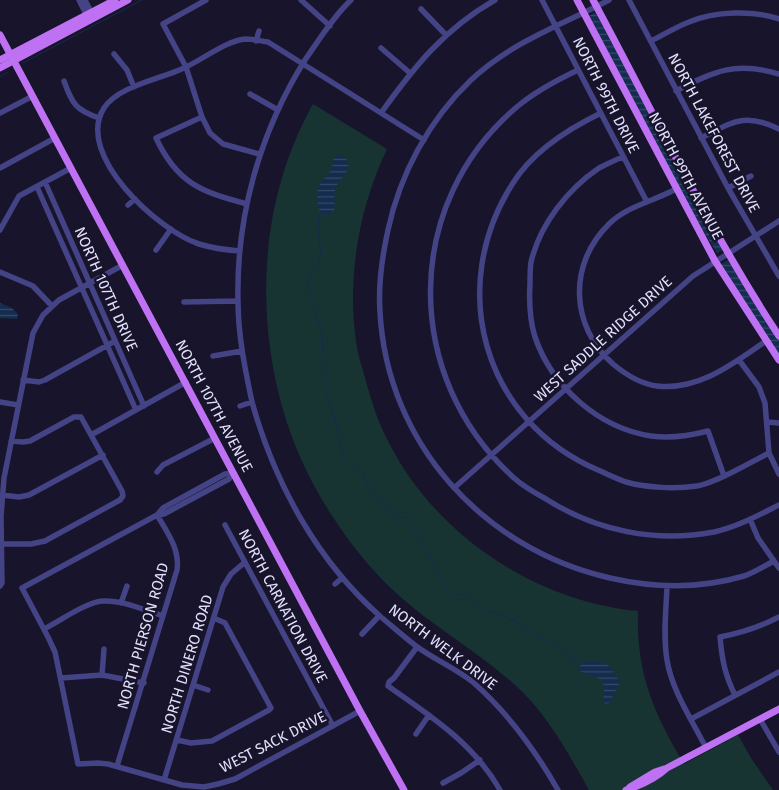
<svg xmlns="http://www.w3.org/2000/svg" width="779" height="790" font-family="'Fira Sans',sans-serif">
<defs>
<pattern id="water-rules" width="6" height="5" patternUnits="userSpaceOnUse" patternTransform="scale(1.25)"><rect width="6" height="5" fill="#142c4e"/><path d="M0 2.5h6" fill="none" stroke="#364a68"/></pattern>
</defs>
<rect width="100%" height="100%" fill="#17142b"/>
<!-- grass -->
<path fill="#173433" d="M 313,104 L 387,149 C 360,206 348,270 355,333 C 356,347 360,361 364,374 C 370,397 377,420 388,441 C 435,535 535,601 638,611 C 636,672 653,712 684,764 L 738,735 L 751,758 L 773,790 L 589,790 C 568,753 546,712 514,684 C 470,645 417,618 377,574 C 342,536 312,489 293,440 C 253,333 256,205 313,104 Z"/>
<!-- water -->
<path fill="url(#water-rules)" d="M 595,12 L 723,250 L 717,253 L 695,218 L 589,16 Z
M 338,155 L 344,156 C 357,171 338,177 335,190 C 333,197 336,203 334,210 L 327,215 L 320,212 C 317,201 315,190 322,181 C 326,177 330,173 332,168 C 334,162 331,158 338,155 Z
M 728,260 L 779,339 L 779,356 L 721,264 Z
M 0,303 L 12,308 L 18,314 L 17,319 L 0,318 Z
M 582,662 L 603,662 L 610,667 L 620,682 L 609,703 L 606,704 L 603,701 C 607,674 600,681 580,671 L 579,668 Z"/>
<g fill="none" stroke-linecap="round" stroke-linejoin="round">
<!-- stream -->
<path stroke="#142c4e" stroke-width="1" d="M 23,63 L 142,0
M 0,77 L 8,72
M 321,213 C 314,227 322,241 320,257 C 318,268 308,275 308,287 L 322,332 L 323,352 L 321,360 L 326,375 L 326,397 L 334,415 L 343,457 L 347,463 L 363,470 L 368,486 L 389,511 L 396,516 L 407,518 L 413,524 L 418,539 L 436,567 L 439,578 L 444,586 L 455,594 L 466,596 L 477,605 L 516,622 L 564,651 L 580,665"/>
<!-- minor -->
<path stroke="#444385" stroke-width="5.5" d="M 79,0 L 88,18
M 85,0 L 93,16
M 206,0 L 163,24 L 186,67 L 202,117 L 210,133 L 223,144 L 259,154
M 301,0 L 330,26
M 542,0 L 647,202
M 609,0 C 560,26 513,41 471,80 C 429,120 400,174 388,230 C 382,257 378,284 380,312 C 387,443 483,549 610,578 C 654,588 700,589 744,576 C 754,573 764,566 774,561
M 629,0 L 728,188 L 779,276
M 421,9 L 446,35
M 256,41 L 259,31
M 651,41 C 663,35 676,27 689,22 C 715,11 753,10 779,19
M 381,48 L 410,73
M 114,54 L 127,70 L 134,87
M 578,70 C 557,80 536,91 518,106 C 402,203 402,377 514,478 C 523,486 535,493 546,499 C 596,531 656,543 714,532 C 737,527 759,515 779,505
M 64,81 C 72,104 76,110 99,118
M 676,91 C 714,71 736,61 779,74
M 250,94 L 278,110
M 0,113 L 33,96
M 381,113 C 414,67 445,28 495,0
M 601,113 C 568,129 533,151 513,183 C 446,287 483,421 598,470 C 607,474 617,479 626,482 C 647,488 676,489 697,486 C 716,483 751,462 769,453
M 202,117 L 156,138 C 177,183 201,192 247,204
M 701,138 C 733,122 744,112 779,129
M 623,157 C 615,160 607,164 599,168 C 568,189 540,224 531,262 C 530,269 530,277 530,284 C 529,301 530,321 535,337 C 552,387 599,428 651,436 C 671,439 689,436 708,431 L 724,476
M 0,168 L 55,138
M 45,182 L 144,406
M 37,187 L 136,410
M 728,188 L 751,176
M 676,189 C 654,201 627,206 609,224 C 568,264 570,326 613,364 C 625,374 641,384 657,386 C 699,391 734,363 766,341
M 128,205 L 135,199
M 0,230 L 19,196 L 71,168
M 156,250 L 171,229
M 240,251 C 227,250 212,248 199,244 C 159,231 74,155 104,108 C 118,86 161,79 184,68 C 202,60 227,40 246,39 C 253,39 261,41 268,42 L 424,140
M 0,272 L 33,286 L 52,306
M 184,302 L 238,301
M 213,356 L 242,351
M 739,360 L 759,387 L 765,403 L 769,453 L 779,474
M 23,380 L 39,382 L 45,380 L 115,341
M 0,402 L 18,405
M 252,402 C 245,369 238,335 238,301 C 236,216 260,132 305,60 C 319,40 333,17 351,0
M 240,406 L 252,402 C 275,484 317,561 381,617 C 393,627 404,637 416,646 C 435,660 457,669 474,683 C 509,714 535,750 558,790
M 767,422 L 779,423
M 91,435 L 186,382
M 157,472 L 163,465 L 215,438
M 233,473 L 229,479 L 164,514 L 157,515 L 22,588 L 48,637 L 55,652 L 78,764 L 98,763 L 108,764 L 182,785 L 204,787 L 218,784 L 235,779 L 360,711
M 454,488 L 693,276 L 779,221
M 2,495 L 19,497 L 29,495 L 103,455
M 157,515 L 163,508 L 225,474 L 233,473
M 750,519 L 758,538 L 779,568
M 225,525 L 333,726
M 2,544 L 31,544 L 45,541 L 120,500 L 123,496 L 122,491 L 81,417 L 74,417 L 30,441 L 23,442 L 11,441
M 335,584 L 342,578
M 0,586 L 2,583 L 1,516 L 4,478 L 33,333 L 43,315 L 59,300 L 123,265
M 667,587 C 666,611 663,636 667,660 C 672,691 692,720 706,748
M 121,603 L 127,586
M 44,629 C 60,621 86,602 103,601 C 123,600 144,610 163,616
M 362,634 L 379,616
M 417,647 L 394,678 L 389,682 L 388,686 C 431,716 474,744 500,790
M 102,675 L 104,649
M 61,678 L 102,675 L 144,683
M 193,685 L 208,690
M 735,695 C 725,675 722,660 720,637 C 741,633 760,627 779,617
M 691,719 L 779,672
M 760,719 L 779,752
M 416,734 L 429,715
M 177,740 L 191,743 L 212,741 L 269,710 L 271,708 L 225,623 L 214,618
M 117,766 L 177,570 C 180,549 167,532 157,515
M 164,780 L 223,587 L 231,574 L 245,562
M 443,783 L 461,773 L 480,760"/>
<!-- major -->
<path stroke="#bf71f3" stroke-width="7" d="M 577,0 L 715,261 L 779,360
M 593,0 C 654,113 708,228 779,336
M 0,35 L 360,711 L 404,790
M 0,60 L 115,0
M 0,68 L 128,0
M 630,787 L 655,772 L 664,769
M 626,790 C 642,785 655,779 667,768 L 779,709"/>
</g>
<g text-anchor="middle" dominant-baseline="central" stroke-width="5" stroke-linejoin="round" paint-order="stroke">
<!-- street labels -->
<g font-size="15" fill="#e3e0fc" stroke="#17142b">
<text transform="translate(606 95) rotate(63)">NORTH 99TH DRIVE</text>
<text transform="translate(714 133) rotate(62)">NORTH LAKEFOREST DRIVE</text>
<text transform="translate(686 176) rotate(62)">NORTH 99TH AVENUE</text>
<text transform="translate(106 289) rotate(66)">NORTH 107TH DRIVE</text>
<text transform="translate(603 339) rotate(-42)">WEST SADDLE RIDGE DRIVE</text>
<text transform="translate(214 406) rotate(62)">NORTH 107TH AVENUE</text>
<text transform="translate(283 606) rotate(62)">NORTH CARNATION DRIVE</text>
<text transform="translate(143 636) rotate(-74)">NORTH PIERSON ROAD</text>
<text transform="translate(443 647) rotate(37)">NORTH WELK DRIVE</text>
<text transform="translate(187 664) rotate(-73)">NORTH DINERO ROAD</text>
<text transform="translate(273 742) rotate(-27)">WEST SACK DRIVE</text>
</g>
</g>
</svg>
